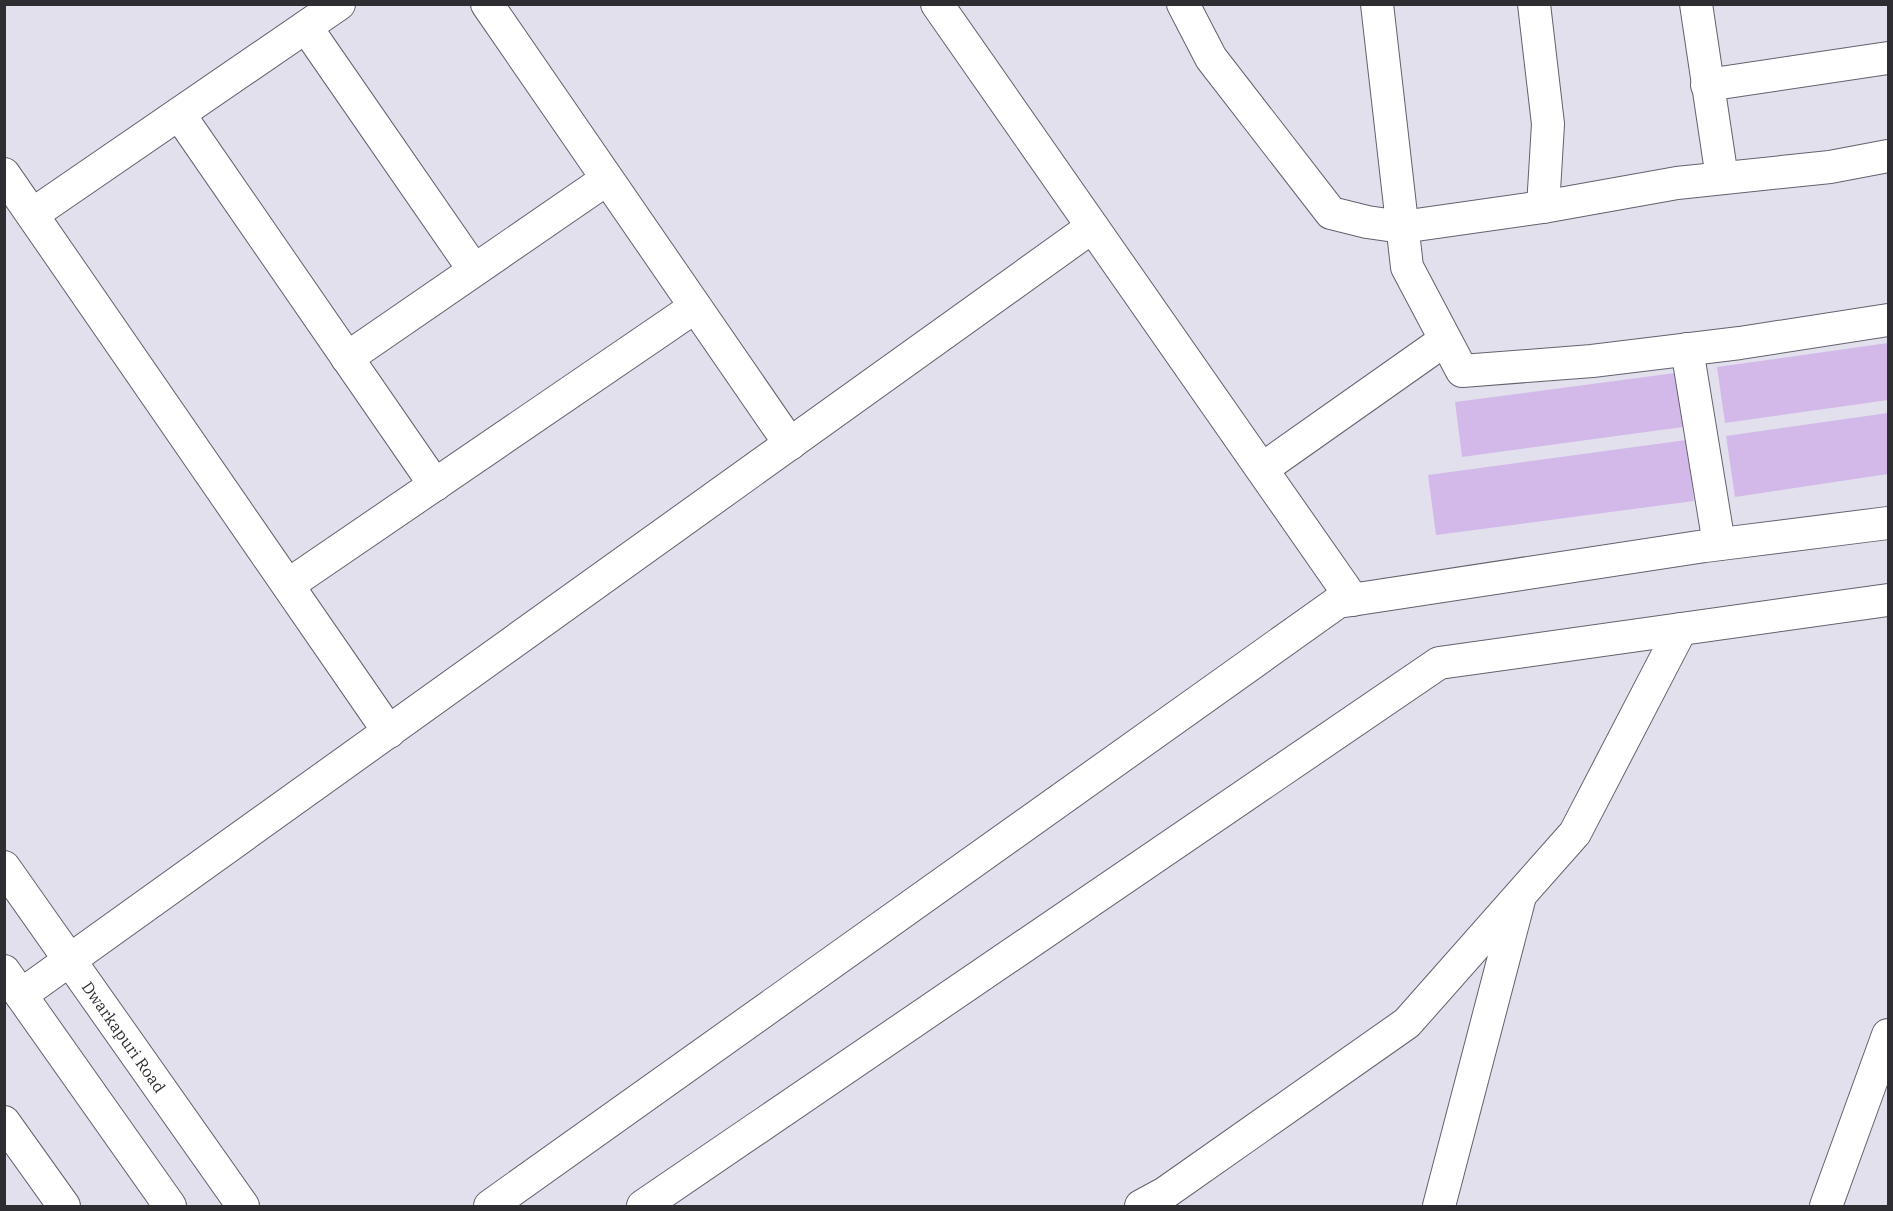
<svg xmlns="http://www.w3.org/2000/svg" width="1893" height="1211" font-family="'IBM Plex Serif',serif">
<rect width="100%" height="100%" fill="#e3e0ed"/>
<!-- building -->
<path fill="#d3b9ea" d="M 1888,343 L 1888,400 L 1725,423 L 1717,367 Z
M 1675,373 L 1683,427 L 1462,457 L 1455,402 Z
M 1888,413 L 1888,474 L 1735,497 L 1726,436 Z
M 1686,440 L 1694,501 L 1436,535 L 1428,475 Z"/>
<g fill="none" stroke-linecap="round" stroke-linejoin="round">
<defs>
<g id="minor">
<path d="M 487,4 L 790,444"/>
<path d="M 937,4 L 1353,600"/>
<path d="M 1183,4 L 1211,58 L 1331,213 L 1367,222 L 1402,227 L 1543,207 L 1677,183 L 1830,167 L 1888,156"/>
<path d="M 1377,4 L 1407,267 L 1462,371 L 1592,361 L 1740,343 L 1888,320"/>
<path d="M 1534,4 L 1548,124 L 1543,207"/>
<path d="M 1696,4 L 1722,178"/>
<path d="M 306,27 L 474,270"/>
<path d="M 1707,85 L 1888,58"/>
<path d="M 179,114 L 435,485"/>
<path d="M 4,174 L 389,732"/>
<path d="M 33,214 L 339,4"/>
<path d="M 1687,349 L 1719,544"/>
<path d="M 347,358 L 607,179"/>
<path d="M 1262,469 L 1445,340"/>
<path d="M 288,585 L 695,307"/>
<path id="s1" d="M 4,867 L 243,1206"/>
<path d="M 4,971 L 170,1206"/>
<path d="M 21,995 L 1092,227"/>
<path d="M 4,1122 L 64,1206"/>
<path d="M 490,1206 L 1338,602 L 1705,546 L 1888,523"/>
<path d="M 643,1206 L 1439,663 L 1888,600"/>
<path d="M 1141,1206 L 1165,1193 L 1407,1023 L 1575,833 L 1681,629"/>
<path d="M 1439,1206 L 1519,900"/>
<path d="M 1826,1206 L 1888,1035"/>
</g>
</defs>
<!-- minor casing -->
<use href="#minor" stroke="#64616d" stroke-width="34"/>
<!-- minor -->
<use href="#minor" stroke="#fff" stroke-width="32"/>
</g>
<g text-anchor="middle" dominant-baseline="central" stroke-width="5" stroke-linejoin="round" paint-order="stroke">
<!-- street labels -->
<g font-size="16" fill="#2e2d32" stroke="#e3e0ed">
<text stroke="none"><textPath href="#s1" startOffset="208">Dwarkapuri Road</textPath></text>
</g>
</g>
<!-- border -->
<rect width="1893" height="1211" fill="none" stroke="#2e2d32" stroke-width="12"/>
</svg>
